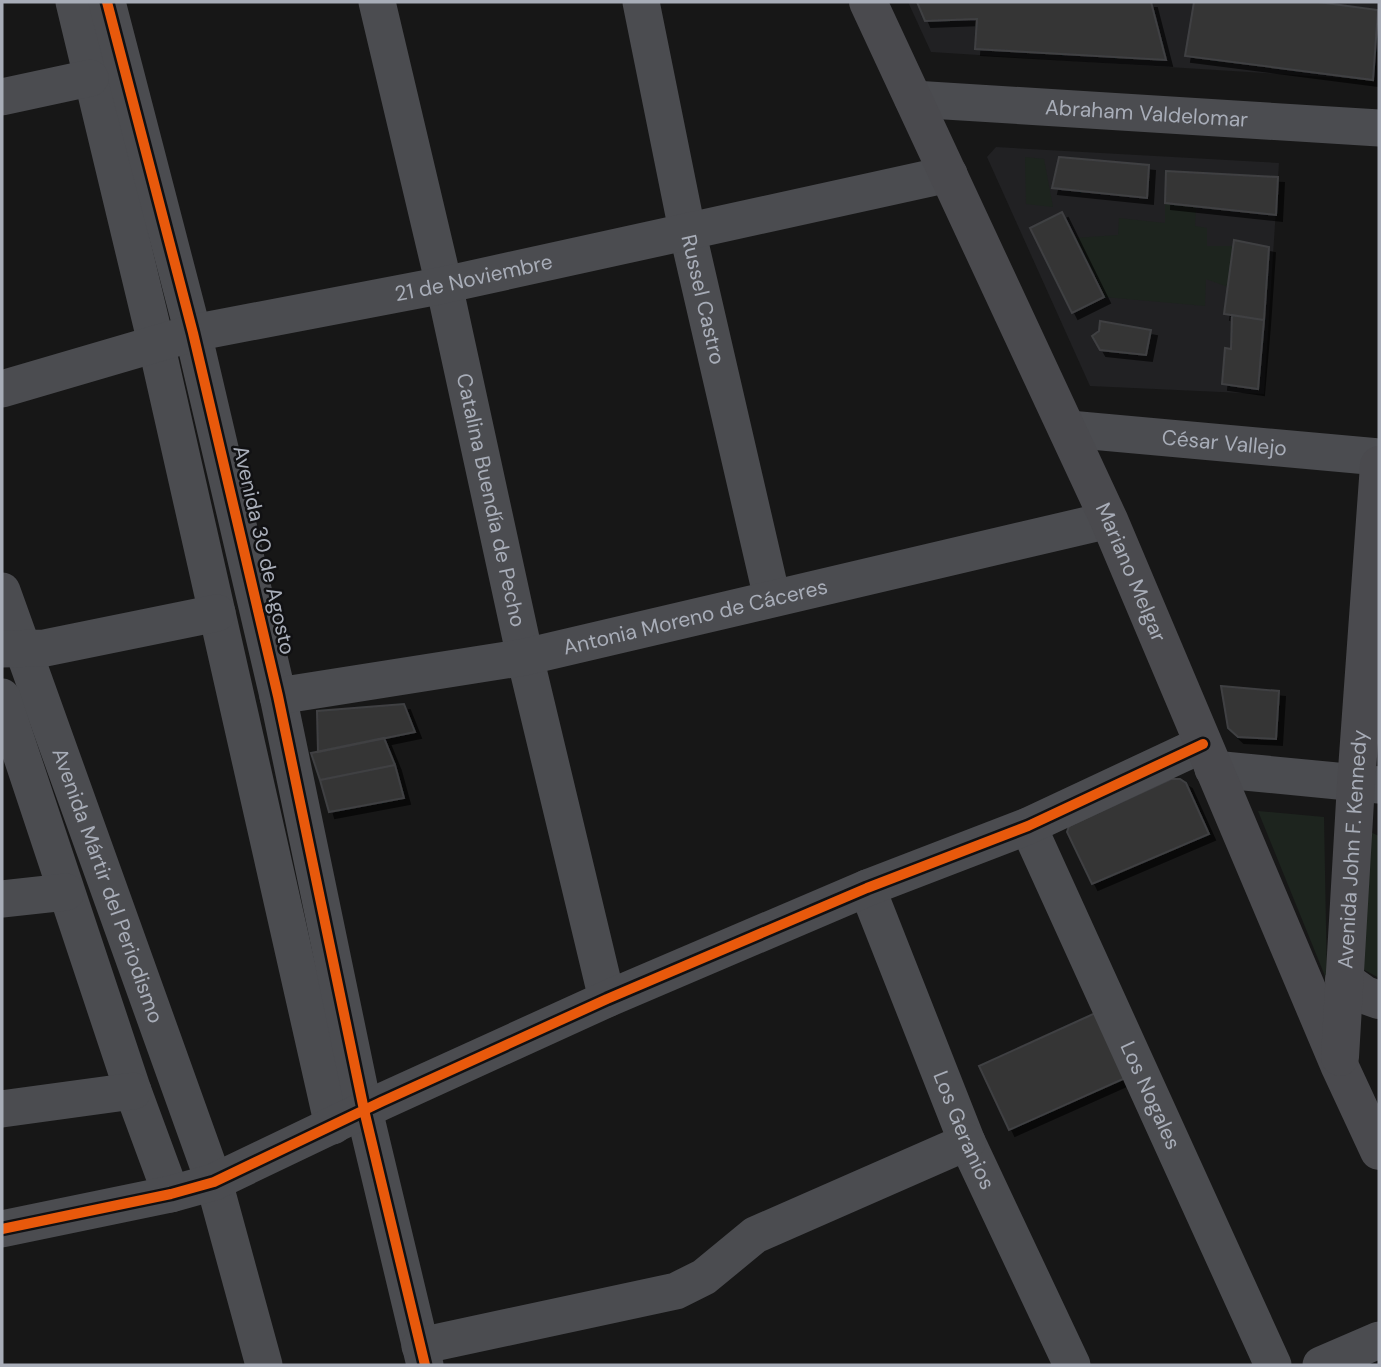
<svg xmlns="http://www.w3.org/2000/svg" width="1381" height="1367" font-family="'DM Sans',sans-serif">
<defs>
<filter id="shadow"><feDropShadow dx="6" dy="6" stdDeviation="0" flood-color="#0009"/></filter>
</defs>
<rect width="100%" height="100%" fill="#171717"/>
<!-- built -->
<path fill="#212123" d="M 908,2 L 1378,2 L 1373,80 L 931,52 Z
M 996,147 L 1279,163 L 1264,394 L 1090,386 L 987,157 Z"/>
<!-- green -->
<path fill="#1d241e" d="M 1025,157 L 1044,159 L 1053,207 L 1026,204 Z
M 1165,203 L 1196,206 L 1195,226 L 1207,228 L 1207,246 L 1233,246 L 1228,287 L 1206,279 L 1205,306 L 1104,297 L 1075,238 L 1118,235 L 1119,218 L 1165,223 Z
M 1258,811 L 1324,817 L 1327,981 Z
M 1366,830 L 1379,836 L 1379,978 L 1361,968 Z"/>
<!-- building -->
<path fill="#353536" stroke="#3f4043" stroke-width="2" filter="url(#shadow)" d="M 917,2 L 1151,2 L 1166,60 L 975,49 L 977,19 L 925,21 Z
M 1194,2 L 1318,2 L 1378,10 L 1373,80 L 1185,56 Z
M 1059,157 L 1149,165 L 1147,198 L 1052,188 Z
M 1166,171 L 1278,177 L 1276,215 L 1165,203 Z
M 1062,212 L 1104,297 L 1072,313 L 1030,228 Z
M 1234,240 L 1269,247 L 1264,320 L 1224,314 Z
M 1232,315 L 1264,320 L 1258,389 L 1222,384 L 1225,348 L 1231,349 Z
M 1100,321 L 1151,330 L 1146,355 L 1100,350 L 1092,336 L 1099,331 Z
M 1221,686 L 1279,691 L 1276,739 L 1238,737 L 1228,728 Z
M 404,704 L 415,732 L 318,752 L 317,711 Z
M 384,738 L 395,765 L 320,780 L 311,753 Z
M 395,765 L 404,798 L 329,812 L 320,780 Z
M 1171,779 L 1180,779 L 1186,783 L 1209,834 L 1092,884 L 1067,832 L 1069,826 Z
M 1102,1010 L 1132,1075 L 1009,1130 L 979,1066 Z"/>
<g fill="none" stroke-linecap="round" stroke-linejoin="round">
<!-- street -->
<g stroke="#4b4c50" stroke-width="37">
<path d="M 74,2 L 156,343 L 333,1126"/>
<path d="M 107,2 L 193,333 L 278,696 L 364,1110 L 425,1365"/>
<path id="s1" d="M 377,2 L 444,285 L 525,657 L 607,999"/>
<path id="s2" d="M 641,2 L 687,230 L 772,598"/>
<path d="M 2,97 L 90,78"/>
<path id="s3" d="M 913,99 L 1379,128"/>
<path id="s4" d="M 2,389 L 193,333 L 444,285 L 949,174"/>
<path id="s5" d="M 1069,429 L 1379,457"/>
<path id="s6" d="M 2,591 L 214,1182 L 264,1365"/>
<path d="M 2,649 L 45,648 L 217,613"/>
<path id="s7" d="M 278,696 L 525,657 L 1109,520"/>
<path d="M 2,697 L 133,1091 L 171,1194"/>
<path d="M 1213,769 L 1379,785"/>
<path id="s8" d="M 1028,826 L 1273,1365"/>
<path id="s9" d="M 867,888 L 967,1142 L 1072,1365"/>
<path d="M 2,899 L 66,892"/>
<path d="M 2,1109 L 133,1091"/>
<path d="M 2,1229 L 171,1194 L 214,1182 L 381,1102 L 607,999 L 867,888 L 1028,826 L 1203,744"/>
<path d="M 420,1346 L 676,1291 L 704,1277 L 755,1235 L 967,1142"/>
<path d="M 1321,1365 L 1379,1340"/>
</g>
<!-- secondary -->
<g stroke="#4a4a4e" stroke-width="38">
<path id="s10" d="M 868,2 L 1109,520 L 1340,1067 L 1379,1151"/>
<path d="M 1344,980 L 1365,995 L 1379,1000"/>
<path id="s11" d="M 1340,1057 L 1356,784 L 1379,465"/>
</g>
<defs>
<path id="cycleway" d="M 107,2 L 193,333 L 278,696 L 364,1110 L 425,1365
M 2,1229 L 171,1194 L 214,1182 L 381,1102 L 607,999 L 867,888 L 1028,826 L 1203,744"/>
</defs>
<!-- cycleway casing -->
<use href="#cycleway" stroke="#111113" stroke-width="15"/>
<!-- cycleway -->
<use href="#cycleway" stroke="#e8590c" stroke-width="10"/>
</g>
<g text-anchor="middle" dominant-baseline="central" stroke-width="5" stroke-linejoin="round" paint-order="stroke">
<!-- street labels -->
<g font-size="21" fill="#a8adb8" stroke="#111113">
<text stroke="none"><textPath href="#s3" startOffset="234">Abraham Valdelomar</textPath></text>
<text stroke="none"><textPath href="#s4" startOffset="485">21 de Noviembre</textPath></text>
<text stroke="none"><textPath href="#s2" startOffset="304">Russel Castro</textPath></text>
<text stroke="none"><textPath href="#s5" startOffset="156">César Vallejo</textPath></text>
<text stroke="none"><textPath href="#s1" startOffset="511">Catalina Buendía de Pecho</textPath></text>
<text transform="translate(264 550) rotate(77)">Avenida 30 de Agosto</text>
<text stroke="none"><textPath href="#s10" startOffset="628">Mariano Melgar</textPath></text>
<text stroke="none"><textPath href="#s7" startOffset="425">Antonia Moreno de Cáceres</textPath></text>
<text stroke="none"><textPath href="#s11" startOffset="208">Avenida John F. Kennedy</textPath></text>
<text stroke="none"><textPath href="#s6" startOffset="313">Avenida Mártir del Periodismo</textPath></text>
<text stroke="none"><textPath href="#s8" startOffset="296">Los Nogales</textPath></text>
<text stroke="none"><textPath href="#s9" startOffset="261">Los Geranios</textPath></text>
</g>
</g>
<!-- border -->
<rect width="1381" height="1367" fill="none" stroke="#a8adb8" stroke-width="7"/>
</svg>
